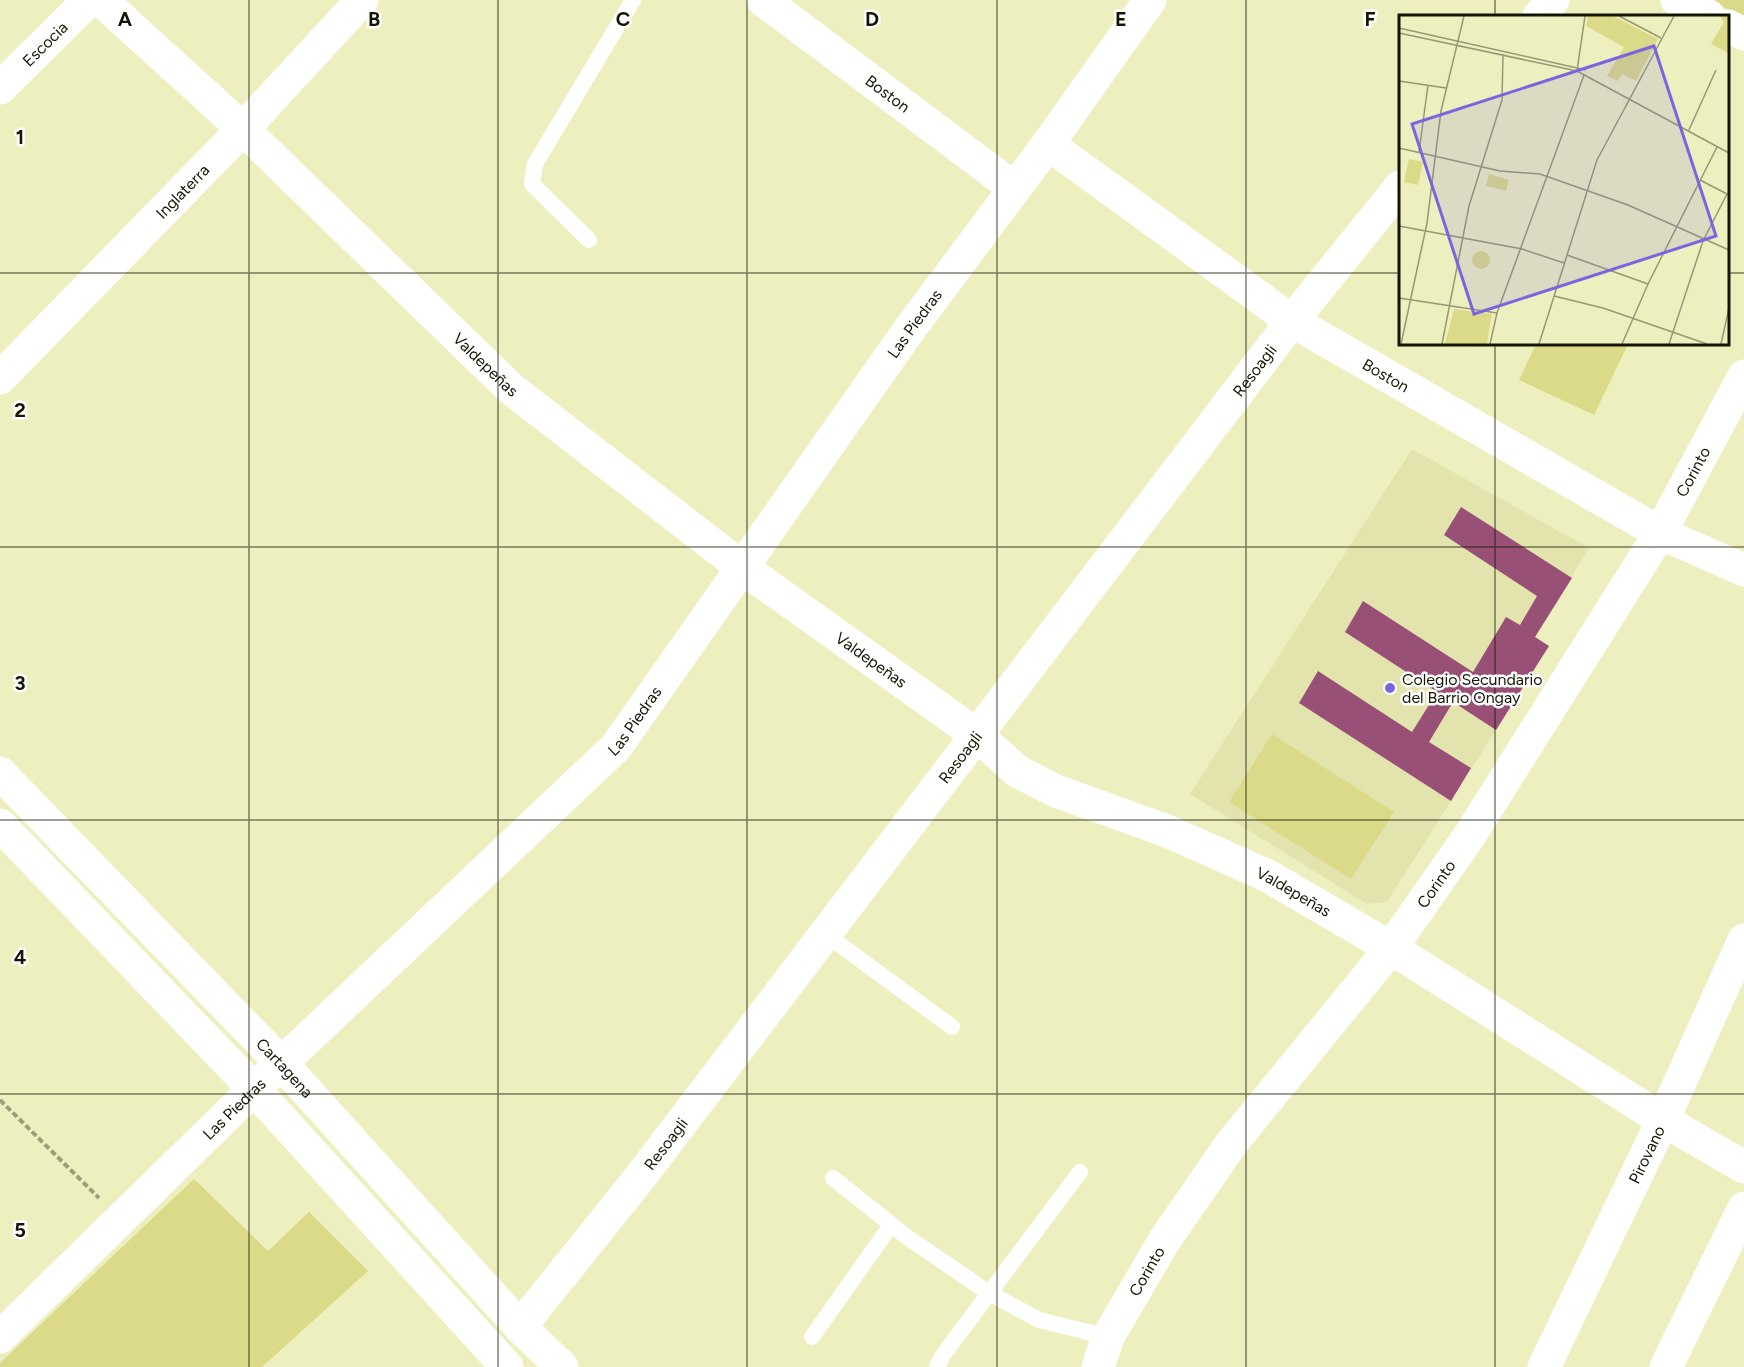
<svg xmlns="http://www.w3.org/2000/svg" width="1744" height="1367" font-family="Figtree,sans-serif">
<rect width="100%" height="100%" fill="#eeefbe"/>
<!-- built -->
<path fill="#e3e4ad" d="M 1412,449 L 1589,548 L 1535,637 L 1549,646 L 1387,902 L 1367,904 L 1190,794 Z"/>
<!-- green -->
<path fill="#dada88" d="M 1708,0 L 1744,0 L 1744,17 Z
M 1536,344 L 1628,344 L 1594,415 L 1519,380 Z
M 1272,734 L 1394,812 L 1351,879 L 1229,802 Z
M 194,1179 L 268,1251 L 309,1212 L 368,1271 L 262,1367 L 0,1367 L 0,1363 Z"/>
<!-- building -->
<path fill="#995076" d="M 1461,507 L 1572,578 L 1535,637 L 1549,646 L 1496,730 L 1453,702 L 1429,742 L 1471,768 L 1451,801 L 1299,703 L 1318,671 L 1412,732 L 1437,692 L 1345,632 L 1363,601 L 1473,672 L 1506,617 L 1520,625 L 1537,596 L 1444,535 Z"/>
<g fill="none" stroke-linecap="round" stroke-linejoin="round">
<!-- path -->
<path stroke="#9e9f7a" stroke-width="4" stroke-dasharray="6 3" stroke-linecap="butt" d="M 0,1100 L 99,1198"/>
<!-- service -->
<path stroke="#fff" stroke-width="16" d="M 589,240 L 532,184 L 535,164 L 633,0
M 824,933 L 952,1027
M 833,1178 L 907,1237 L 989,1293 L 1039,1320 L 1108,1337
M 812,1337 L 891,1225
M 937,1367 L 943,1355 L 1080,1172"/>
<!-- minor -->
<g stroke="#fff" stroke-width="33">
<path id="s1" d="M 101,0 L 243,129 L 510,388 L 744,569 L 977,735 L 1017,771 L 1056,791 L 1167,831 L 1268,876 L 1391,948 L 1663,1120 L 1744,1167"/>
<path id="s2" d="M 763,0 L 1013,187"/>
<path d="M 1677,0 L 1709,16"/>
<path d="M 1539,16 L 1553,0"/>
<path d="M 1728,26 L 1744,34"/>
<path id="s3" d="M 0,88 L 89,0"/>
<path id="s4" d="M 1048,144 L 1292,321 L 1660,533 L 1744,570"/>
<path id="s5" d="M 0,378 L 243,129 L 362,0"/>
<path id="s6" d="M 520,1327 L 641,1176 L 1292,321 L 1400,187"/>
<path id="s7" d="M 0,1337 L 254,1089 L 616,747 L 909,330 L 1048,144 L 1150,0"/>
<path id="s8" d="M 1098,1367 L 1108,1337 L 1164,1241 L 1231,1144 L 1391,948 L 1470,835 L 1660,533 L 1744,376"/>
<path id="s9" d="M 1544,1367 L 1663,1120 L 1744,940"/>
<path d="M 1666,1367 L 1744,1208"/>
</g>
<!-- secondary -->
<g stroke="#fff" stroke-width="33">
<path id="s10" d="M 0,773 L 283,1065 L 520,1327 L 562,1367"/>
<path d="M 0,825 L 254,1089 L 507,1367"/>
</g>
</g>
<!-- grid -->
<path fill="none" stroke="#151504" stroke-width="1.5" stroke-opacity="0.55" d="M 249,0 L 249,1367M 498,0 L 498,1367M 747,0 L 747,1367M 997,0 L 997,1367M 1246,0 L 1246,1367M 1495,0 L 1495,16M 0,273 L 1400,273M 1728,273 L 1744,273M 1495,344 L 1495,1367M 0,547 L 1744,547M 0,820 L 1744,820M 0,1094 L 1744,1094"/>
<!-- markers -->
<circle fill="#7c64e0" stroke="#fff" stroke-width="2" cx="1390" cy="688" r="6"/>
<g text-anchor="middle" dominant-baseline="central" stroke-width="5" stroke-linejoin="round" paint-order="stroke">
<!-- street labels -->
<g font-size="16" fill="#151504" stroke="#fff">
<text stroke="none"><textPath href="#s3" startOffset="63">Escocia</textPath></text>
<text stroke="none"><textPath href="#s2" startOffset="156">Boston</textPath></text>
<text stroke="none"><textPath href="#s5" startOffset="261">Inglaterra</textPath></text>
<text stroke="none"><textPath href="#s7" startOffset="1371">Las Piedras</textPath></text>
<text stroke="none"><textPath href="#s1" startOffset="530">Valdepeñas</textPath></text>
<text stroke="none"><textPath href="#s6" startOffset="1206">Resoagli</textPath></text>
<text stroke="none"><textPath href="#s4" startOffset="410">Boston</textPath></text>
<text stroke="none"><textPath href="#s8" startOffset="1078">Corinto</textPath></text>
<text stroke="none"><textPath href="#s1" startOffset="1016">Valdepeñas</textPath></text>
<text stroke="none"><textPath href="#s7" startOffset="885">Las Piedras</textPath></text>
<text stroke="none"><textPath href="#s6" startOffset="720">Resoagli</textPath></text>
<text stroke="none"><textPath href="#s8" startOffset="592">Corinto</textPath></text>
<text stroke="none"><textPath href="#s1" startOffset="1502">Valdepeñas</textPath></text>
<text stroke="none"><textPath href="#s10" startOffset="410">Cartagena</textPath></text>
<text stroke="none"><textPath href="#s7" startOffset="327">Las Piedras</textPath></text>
<text stroke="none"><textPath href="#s6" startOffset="234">Resoagli</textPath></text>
<text stroke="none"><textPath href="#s9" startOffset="236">Pirovano</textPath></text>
<text stroke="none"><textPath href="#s8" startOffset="108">Corinto</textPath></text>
</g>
<!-- poi labels -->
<g font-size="16" fill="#151504" stroke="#fff" text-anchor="start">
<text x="1402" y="679">Colegio Secundario<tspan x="1402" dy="18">del Barrio Ongay</tspan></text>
</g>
</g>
<!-- overview -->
<g transform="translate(1399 15)">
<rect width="330" height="330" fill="#eeefbe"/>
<path d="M 189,1 L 214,1 L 259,24 L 237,66 L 223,59 L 219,66 L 208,61 L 225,32 L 187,11 ZM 321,1 L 330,1 L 329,38 L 312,29 L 325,7 ZM 10,144 L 24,147 L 19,170 L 5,167 ZM 90,159 L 110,165 L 107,176 L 87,171 ZM73 245a9 9 0 1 1 18 0a9 9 0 1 1-18 0ZM 55,294 L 93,299 L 88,329 L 46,329 Z" fill="#dada88"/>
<path fill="none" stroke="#979874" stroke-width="1.5" d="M 220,1 L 262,23M 0,13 L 187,55M 0,18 L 178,56 L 330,138M 178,56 L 186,1M 0,66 L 47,73M 289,117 L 317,55M 0,133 L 101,156 L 141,159 L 229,190 L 330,235M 20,137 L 29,70M 301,165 L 330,180M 0,211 L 123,234 L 165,248M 168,240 L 249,269M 155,281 L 204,293 L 308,329M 0,283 L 98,298M 2,329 L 28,208 L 42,96 L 65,1M 43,329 L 70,191 L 103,85 L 104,39M 91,329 L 98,298 L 185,60M 140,329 L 198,145 L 275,1M 223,329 L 249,269 L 318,132M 270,329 L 304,226 L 328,179M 322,329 L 330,293"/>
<path fill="#7c64e0" fill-opacity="0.15" stroke="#7c64e0" stroke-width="3" d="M 255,31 L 317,221 L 75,299 L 13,109 Z"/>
<rect width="330" height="330" fill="none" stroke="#151504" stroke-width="3"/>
</g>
<g font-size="20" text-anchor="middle" font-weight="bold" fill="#151504" stroke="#fff" stroke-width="5" stroke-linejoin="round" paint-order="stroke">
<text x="125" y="26">A</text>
<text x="374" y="26">B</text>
<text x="623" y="26">C</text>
<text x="872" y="26">D</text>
<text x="1121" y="26">E</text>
<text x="1370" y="26">F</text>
<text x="20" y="144">1</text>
<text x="20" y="417">2</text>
<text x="20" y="690">3</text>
<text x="20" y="964">4</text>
<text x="20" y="1237">5</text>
</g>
</svg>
